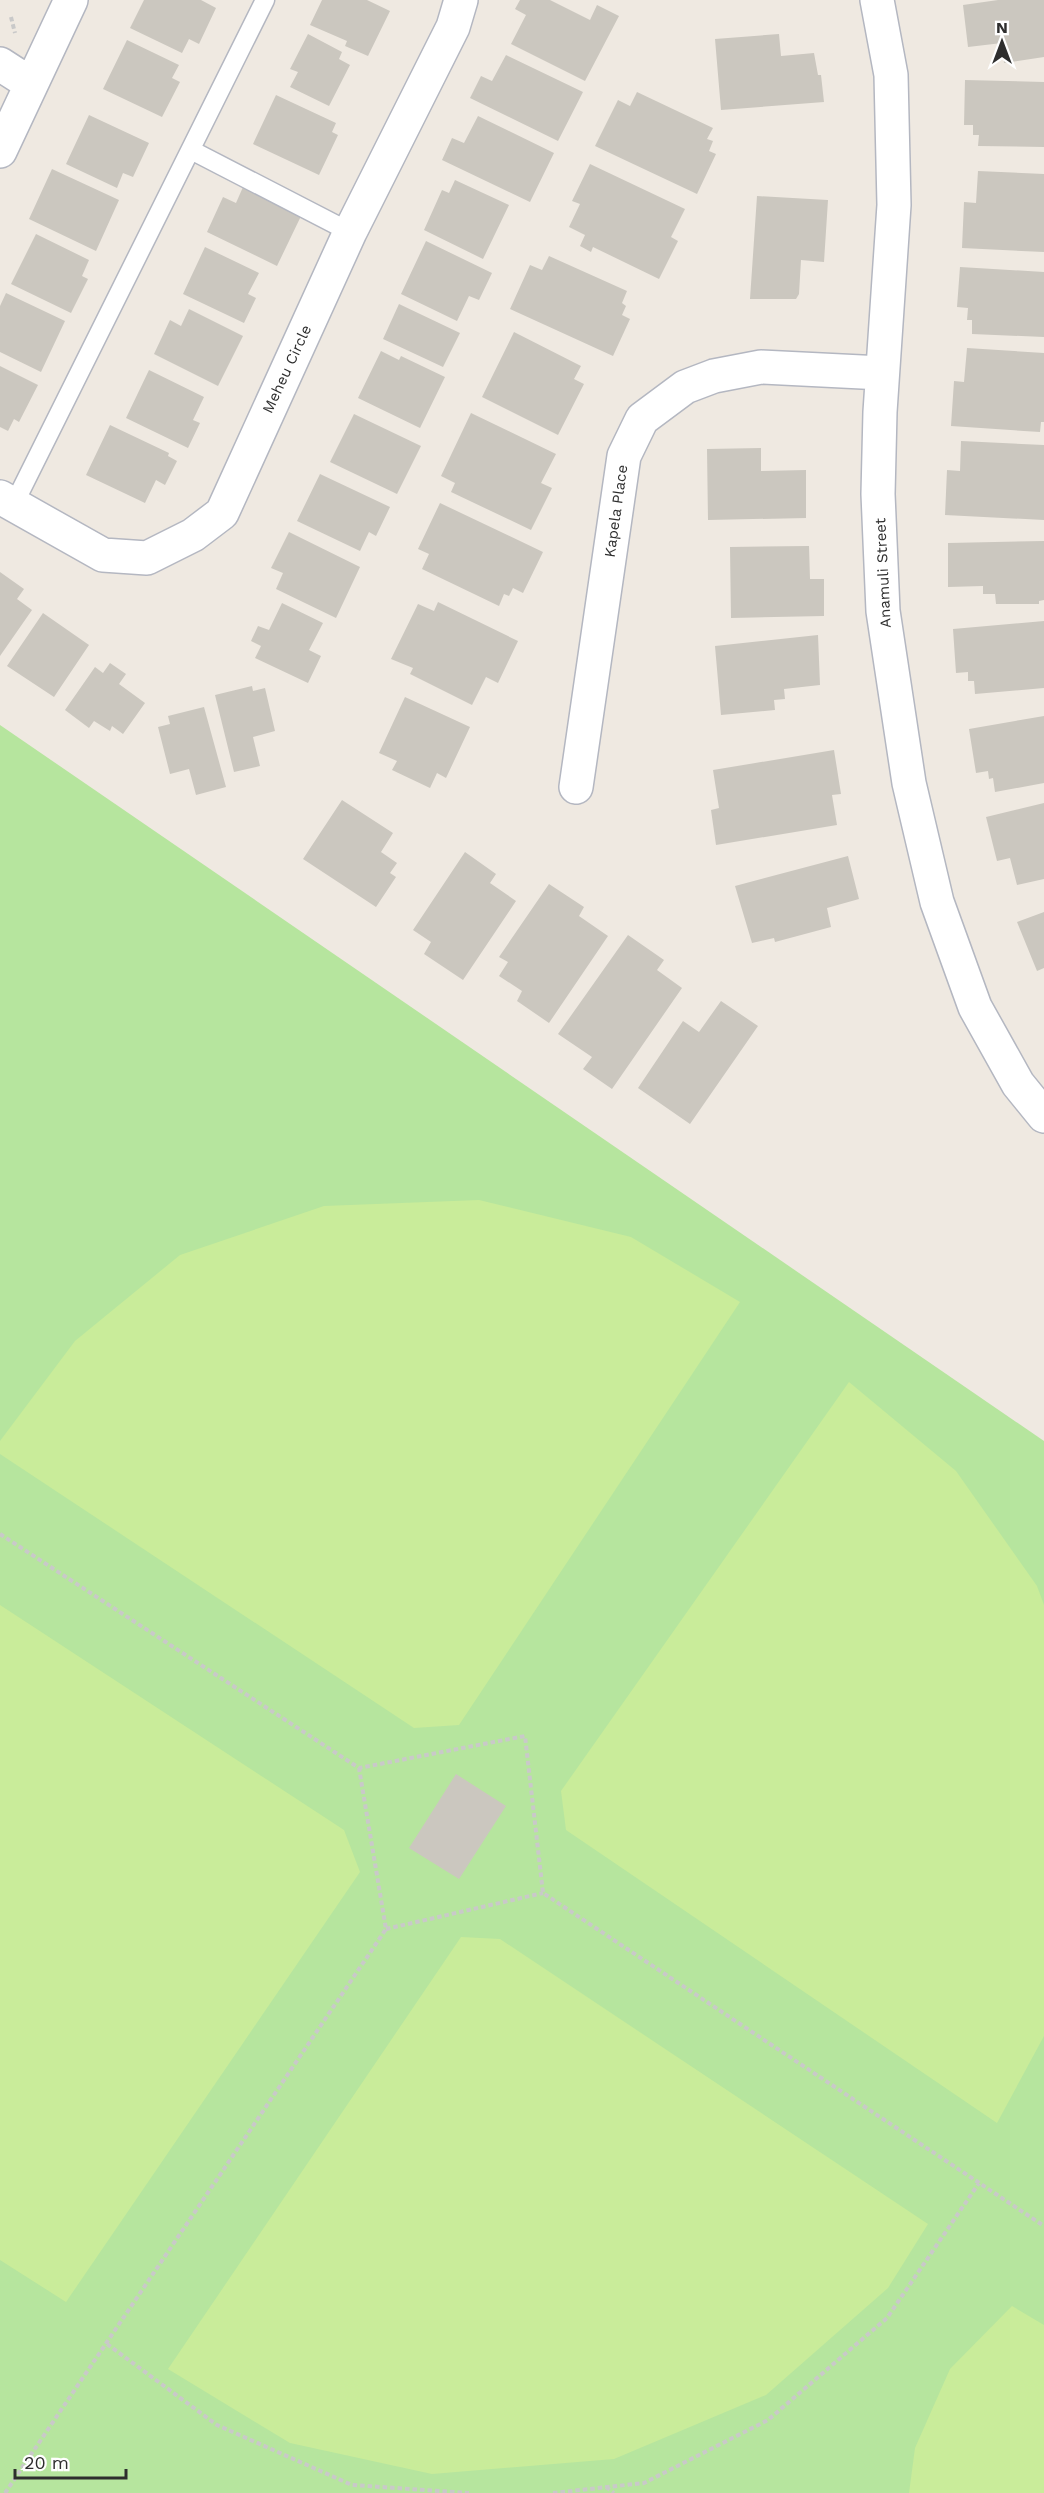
<svg xmlns="http://www.w3.org/2000/svg" width="1044" height="2493" font-family="'Work Sans',sans-serif">
<rect width="100%" height="100%" fill="#efe9e1"/>
<!-- green -->
<path fill="#b6e59e" d="M 0,725 L 1044,1441 L 1044,2493 L 0,2493 Z"/>
<!-- pitch -->
<path fill="#c9ec9a" d="M 479,1200 L 631,1237 L 740,1302 L 459,1725 L 414,1728 L 0,1454 L 0,1441 L 75,1341 L 180,1255 L 324,1206 Z
M 849,1382 L 956,1471 L 1037,1586 L 1044,1605 L 1044,2036 L 997,2123 L 566,1830 L 561,1791 Z
M 0,1605 L 344,1830 L 360,1872 L 66,2302 L 0,2260 Z
M 461,1937 L 500,1939 L 928,2224 L 888,2288 L 766,2395 L 614,2459 L 432,2474 L 290,2443 L 168,2369 Z
M 1012,2306 L 1044,2325 L 1044,2493 L 909,2493 L 915,2448 L 950,2369 Z"/>
<!-- building -->
<path fill="#cbc7bf" d="M 144,0 L 201,0 L 216,8 L 199,44 L 189,39 L 182,53 L 130,28 Z
M 322,0 L 367,0 L 390,11 L 368,56 L 345,46 L 347,41 L 310,25 Z
M 520,0 L 550,0 L 590,20 L 597,5 L 619,16 L 585,81 L 511,44 L 526,15 L 515,9 Z
M 998,0 L 1044,0 L 1044,57 L 1004,63 L 1002,43 L 968,47 L 963,5 Z
M 308,34 L 342,52 L 339,59 L 350,65 L 329,106 L 290,87 L 298,72 L 290,69 Z
M 779,34 L 781,56 L 814,53 L 818,75 L 821,75 L 824,102 L 721,110 L 715,39 Z
M 127,40 L 179,65 L 172,78 L 180,82 L 162,117 L 103,89 Z
M 506,55 L 583,92 L 558,141 L 470,98 L 481,76 L 492,81 Z
M 965,80 L 1044,82 L 1044,147 L 978,146 L 979,135 L 973,135 L 973,125 L 964,125 Z
M 637,92 L 713,128 L 707,139 L 713,141 L 709,151 L 716,154 L 697,194 L 595,146 L 618,100 L 630,106 Z
M 276,95 L 336,123 L 332,132 L 338,135 L 319,175 L 253,144 Z
M 89,115 L 149,143 L 133,177 L 123,173 L 117,188 L 66,164 Z
M 478,116 L 554,153 L 530,202 L 442,160 L 452,138 L 464,143 Z
M 590,164 L 685,209 L 671,237 L 678,241 L 659,279 L 593,247 L 591,252 L 580,246 L 585,235 L 569,227 L 580,204 L 572,201 Z
M 52,169 L 119,200 L 96,251 L 29,219 Z
M 978,171 L 1044,174 L 1044,252 L 962,248 L 964,202 L 976,203 Z
M 455,180 L 509,205 L 483,259 L 424,230 L 442,190 L 449,193 Z
M 243,187 L 302,214 L 277,266 L 207,232 L 223,197 L 236,203 Z
M 757,196 L 828,200 L 824,262 L 801,260 L 799,294 L 796,299 L 750,299 Z
M 36,234 L 89,260 L 82,276 L 88,279 L 71,313 L 11,284 Z
M 426,241 L 492,273 L 479,300 L 469,296 L 457,321 L 401,294 Z
M 205,247 L 259,273 L 248,294 L 256,298 L 244,323 L 183,294 Z
M 549,256 L 627,291 L 622,303 L 626,306 L 622,315 L 630,319 L 613,356 L 510,309 L 530,265 L 542,270 Z
M 960,267 L 1044,272 L 1044,337 L 972,334 L 972,320 L 967,320 L 968,308 L 957,307 Z
M 6,293 L 65,321 L 41,372 L 0,352 L 0,306 Z
M 399,304 L 460,333 L 443,367 L 383,339 Z
M 189,309 L 243,336 L 218,386 L 154,354 L 170,320 L 181,326 Z
M 514,332 L 581,366 L 574,379 L 584,384 L 558,435 L 482,397 Z
M 967,348 L 1044,353 L 1044,422 L 1041,422 L 1040,432 L 951,426 L 954,381 L 964,382 Z
M 381,351 L 399,360 L 401,356 L 445,377 L 420,428 L 358,398 Z
M 0,366 L 38,385 L 19,422 L 14,419 L 8,431 L 0,427 Z
M 149,370 L 204,397 L 193,420 L 200,423 L 188,448 L 126,418 Z
M 471,413 L 556,454 L 541,483 L 552,488 L 531,530 L 451,492 L 455,483 L 441,476 Z
M 354,414 L 421,446 L 397,494 L 330,462 Z
M 110,425 L 169,453 L 168,456 L 177,461 L 165,485 L 156,480 L 145,503 L 86,475 Z
M 961,441 L 1044,445 L 1044,520 L 945,515 L 947,470 L 960,471 Z
M 761,448 L 761,471 L 806,470 L 806,518 L 708,520 L 707,449 Z
M 320,474 L 390,507 L 376,536 L 369,532 L 360,551 L 297,521 Z
M 440,503 L 543,552 L 523,593 L 513,588 L 509,596 L 504,594 L 499,606 L 422,569 L 429,554 L 418,549 Z
M 289,532 L 360,567 L 336,618 L 276,589 L 283,573 L 271,568 Z
M 1044,541 L 1044,600 L 1039,601 L 1039,604 L 996,604 L 995,594 L 983,594 L 983,586 L 948,587 L 948,543 Z
M 809,546 L 810,579 L 824,579 L 824,616 L 731,618 L 730,547 Z
M 0,572 L 24,589 L 17,599 L 32,610 L 0,656 Z
M 438,602 L 518,641 L 498,683 L 486,677 L 472,705 L 410,674 L 413,668 L 391,659 L 418,604 L 434,611 Z
M 282,603 L 323,623 L 309,650 L 321,656 L 308,683 L 255,658 L 261,646 L 251,641 L 258,626 L 269,630 Z
M 43,613 L 89,645 L 54,697 L 7,666 Z
M 1044,621 L 1044,688 L 975,694 L 974,681 L 968,681 L 968,672 L 956,673 L 953,629 Z
M 818,635 L 820,685 L 784,689 L 785,699 L 774,700 L 775,710 L 721,715 L 715,646 Z
M 110,663 L 126,674 L 119,684 L 145,703 L 123,734 L 112,726 L 110,731 L 94,721 L 89,728 L 65,710 L 95,667 L 103,673 Z
M 252,686 L 253,691 L 265,688 L 275,731 L 253,737 L 260,766 L 234,772 L 215,695 Z
M 405,697 L 470,727 L 446,778 L 437,773 L 430,788 L 392,770 L 397,761 L 379,753 Z
M 204,707 L 226,787 L 196,795 L 189,769 L 170,774 L 158,727 L 170,724 L 168,716 Z
M 1044,716 L 1044,783 L 995,792 L 993,778 L 989,779 L 988,771 L 976,773 L 969,729 Z
M 834,750 L 841,794 L 832,795 L 837,825 L 716,845 L 711,810 L 719,808 L 713,770 Z
M 342,800 L 393,833 L 381,852 L 397,863 L 390,873 L 396,877 L 376,907 L 303,859 Z
M 1044,803 L 1044,879 L 1017,885 L 1010,858 L 997,861 L 986,817 Z
M 465,852 L 496,874 L 490,883 L 516,901 L 463,980 L 424,954 L 431,942 L 413,930 Z
M 848,856 L 859,899 L 827,908 L 831,927 L 775,942 L 774,938 L 752,943 L 735,886 Z
M 549,884 L 584,907 L 579,916 L 608,936 L 549,1023 L 517,1001 L 522,991 L 499,976 L 508,962 L 499,957 Z
M 1044,912 L 1044,968 L 1037,971 L 1017,922 Z
M 628,935 L 664,960 L 657,970 L 682,988 L 612,1089 L 583,1069 L 592,1057 L 558,1034 Z
M 721,1001 L 758,1026 L 690,1124 L 638,1088 L 683,1021 L 699,1032 Z
M 456,1774 L 506,1806 L 459,1879 L 409,1848 Z"/>
<g fill="none" stroke-linecap="round" stroke-linejoin="round">
<defs>
<path id="service" d="M 191,150 L 350,232
M 13,506 L 265,0"/>
<path id="minor" d="M 877,0 L 891,75 L 894,205 L 880,412 L 878,494 L 883,611 L 909,783 L 937,902 L 975,1007 L 1018,1084 L 1044,1116
M 0,64 L 31,84
M 0,151 L 71,0
M 0,497 L 103,555 L 147,558 L 193,535 L 222,513 L 350,232 L 453,27 L 461,0
M 576,787 L 624,456 L 642,419 L 685,387 L 714,376 L 761,367 L 882,373"/>
</defs>
<!-- service casing -->
<use href="#service" stroke="#b4b7c1" stroke-width="21"/>
<!-- minor casing -->
<use href="#minor" stroke="#b4b7c1" stroke-width="36"/>
<!-- path -->
<path stroke="#c9c9c9" stroke-width="4" stroke-dasharray="4.5 3" stroke-linecap="butt" d="M 11,17 L 15,33
M 0,1534 L 359,1768 L 525,1736 L 543,1893 L 1044,2226
M 386,1929 L 543,1893
M 107,2344 L 217,2425 L 352,2485 L 469,2493
M 606,2487 L 614,2493
M 5,2493 L 386,1929 L 359,1768
M 553,2493 L 644,2483 L 768,2420 L 887,2318 L 979,2183"/>
<!-- service -->
<use href="#service" stroke="#fff" stroke-width="18"/>
<!-- minor -->
<use href="#minor" stroke="#fff" stroke-width="33"/>
</g>
<g text-anchor="middle" dominant-baseline="central" stroke-width="5" stroke-linejoin="round" paint-order="stroke">
<!-- street labels -->
<g font-size="15" fill="#2e2e2e" stroke="#fff">
<text transform="translate(287 369) rotate(-65)">Meheu Circle</text>
<text transform="translate(616 511) rotate(-82)">Kapela Place</text>
<text transform="translate(883 573) rotate(-93)">Anamuli Street</text>
</g>
</g>
<!-- north arrow -->
<g transform="translate(1002 42)" stroke="#ffffff" stroke-width="4.5" paint-order="stroke">
<path d="M0-4.5L10 22L0 15L-10 22Z" fill="#2e2e2e"/>
<text y="-9" font-size="16" font-weight="bold" text-anchor="middle" fill="#2e2e2e">N</text>
</g>
<!-- scale -->
<path d="M15 2469v9h111v-9" fill="none" stroke="#2e2e2e" stroke-width="3"/>
<text x="24" y="2469" font-size="18" fill="#2e2e2e" stroke="#ffffff" stroke-width="4.5" paint-order="stroke">20 m</text>
</svg>
